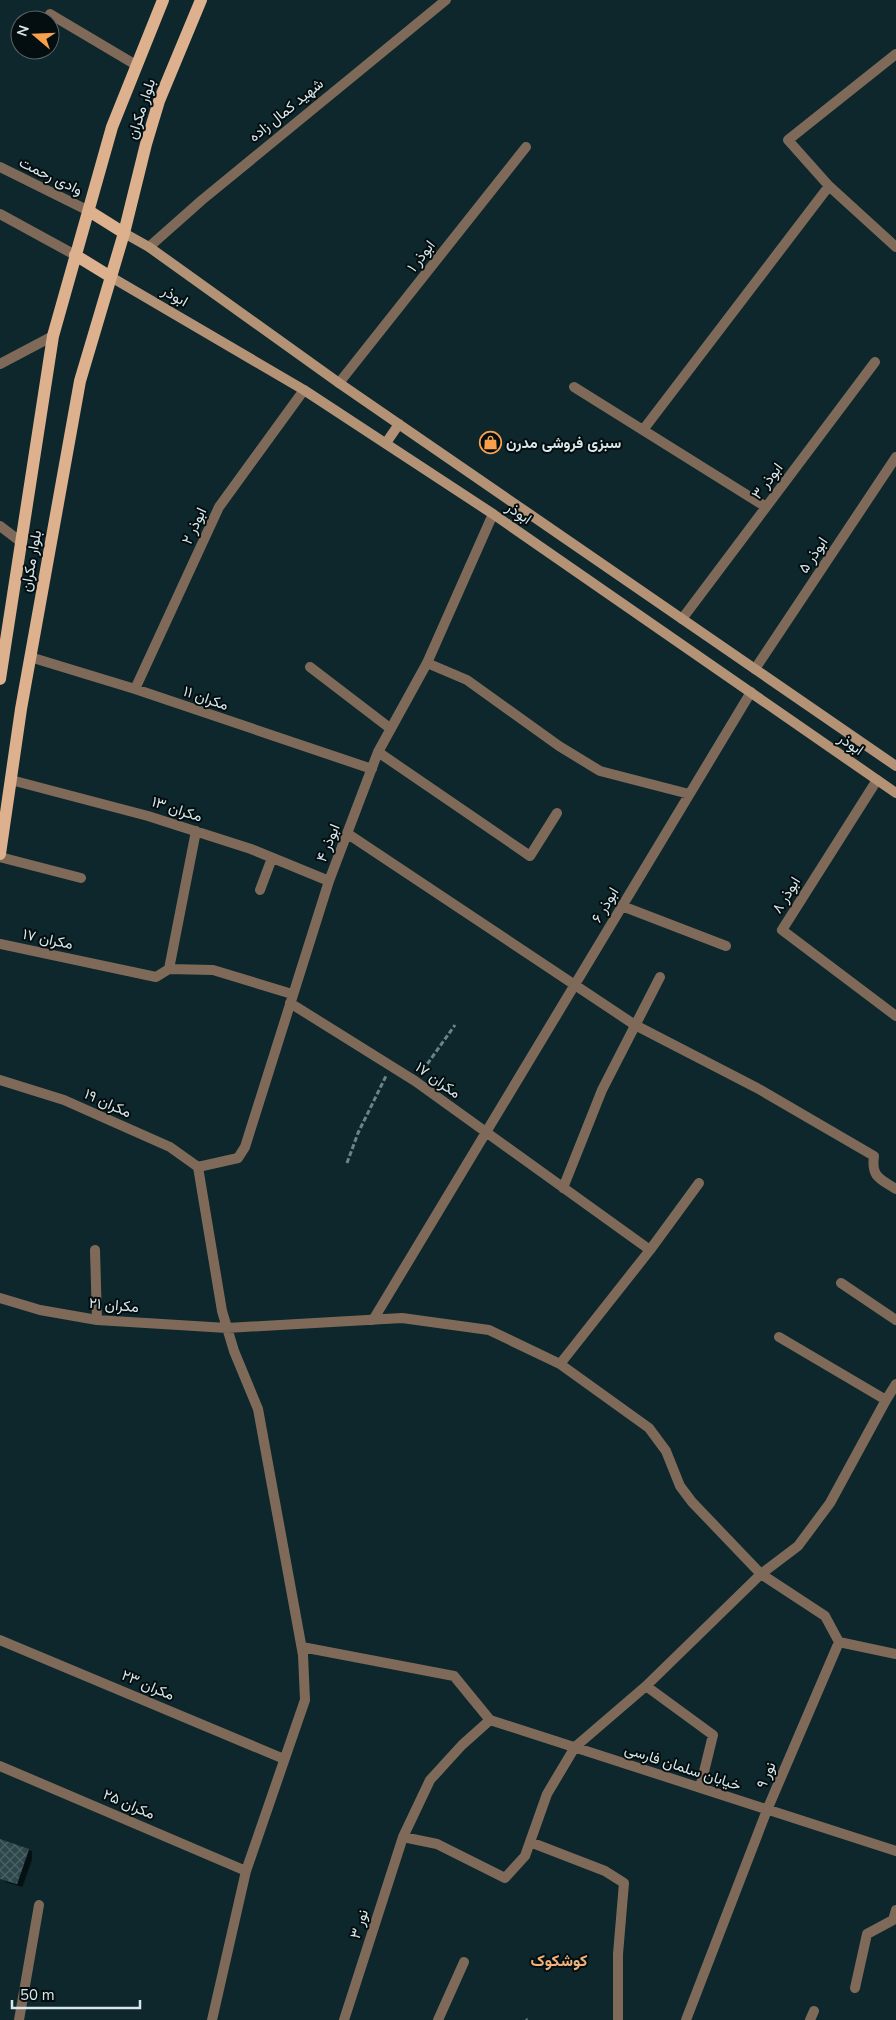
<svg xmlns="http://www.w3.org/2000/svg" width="896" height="2020" font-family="'Nunito Sans',Vazirmatn,sans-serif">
<defs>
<pattern id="building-cross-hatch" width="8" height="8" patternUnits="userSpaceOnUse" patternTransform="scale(1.25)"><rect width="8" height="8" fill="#2d474c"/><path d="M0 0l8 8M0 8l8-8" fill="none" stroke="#4b6266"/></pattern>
<filter id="shadow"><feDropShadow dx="5.5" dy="3" stdDeviation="0" flood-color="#0009"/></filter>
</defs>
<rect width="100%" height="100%" fill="#0d272c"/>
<!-- building -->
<path fill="url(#building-cross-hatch)" filter="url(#shadow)" d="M 0,1839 L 29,1849 L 17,1884 L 0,1879 Z"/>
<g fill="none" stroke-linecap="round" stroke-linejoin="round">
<!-- path -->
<path stroke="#6e8387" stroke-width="3" stroke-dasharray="5 2.5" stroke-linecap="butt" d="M 423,1070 L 455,1025
M 347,1163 L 358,1133 L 386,1076
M 526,2019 L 527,2020"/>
<!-- minor -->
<path stroke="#7f6a59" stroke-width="10" d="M 50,14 L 136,65
M 896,54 L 788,140 L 829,186 L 896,247
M 0,364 L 53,336
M 339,383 L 526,147
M 574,387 L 766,507
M 643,430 L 829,186
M 0,526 L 21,542
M 682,619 L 875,362
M 30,657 L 135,689 L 372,769
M 427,663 L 467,680 L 559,746 L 600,771 L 689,794
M 310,667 L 391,729
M 755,669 L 896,457
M 135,689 L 219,507 L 304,390
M 378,752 L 530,856 L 557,813
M 11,780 L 148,816 L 251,849 L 329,881
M 877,780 L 782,930 L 896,1016
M 348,834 L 635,1025 L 757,1088 L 874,1156 C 871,1177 880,1179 896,1189
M 0,857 L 81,878
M 260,890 L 272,858
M 622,906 L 726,946
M 0,944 L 156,977 L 169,969 L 213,970 L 292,994
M 169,969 L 196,831
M 290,1003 L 415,1081 L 650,1250
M 0,1080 L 64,1100 L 170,1147 L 198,1167
M 198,1167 L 222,1311 L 234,1351 L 258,1409 L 303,1655 L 305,1700 L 246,1871 L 212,2020
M 198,1167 L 238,1158 L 245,1147 L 329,881 L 378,752 L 427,663 L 493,514
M 563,1188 L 602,1090 L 660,977
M 95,1250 L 97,1320
M 841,1283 L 896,1320
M 0,1298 L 40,1310 L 97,1320 L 227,1328 L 402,1318 L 489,1330 L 560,1364 L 649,1428 L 666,1451 L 680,1486 L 692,1502 L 761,1574 L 825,1616 L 839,1642 L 767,1810 L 686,2020
M 373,1320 L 751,692
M 779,1337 L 886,1400
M 560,1364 L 650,1250 L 699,1183
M 0,1640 L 284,1759
M 839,1642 L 896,1654
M 302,1647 L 454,1676 L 490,1720
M 646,1686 L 713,1735 L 700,1788
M 490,1720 L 896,1851
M 0,1766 L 246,1871
M 403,1837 L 437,1844 L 505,1878 L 525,1856 L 547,1794 L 575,1747 L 646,1686 L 761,1574 L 798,1546 L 830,1503 L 886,1400 L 896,1384
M 530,1842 L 605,1871 L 624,1883 L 618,1954 L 618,2020
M 855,1988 L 867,1934 L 893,1920 L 896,1910
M 19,2020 L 39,1905
M 344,2020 L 403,1837 L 430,1780 L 462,1745 L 490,1720
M 438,2020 L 464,1962
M 810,2020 L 814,2011"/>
<!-- tertiary -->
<path stroke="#7f6a59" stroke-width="10" d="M 0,167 L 89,211
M 0,214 L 75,255
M 149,247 L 202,200 L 446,0"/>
<!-- secondary -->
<path stroke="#b49276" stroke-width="10" d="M 124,233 L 149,247 L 339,383 L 896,766
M 111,277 L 304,390 L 493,514 L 896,793
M 386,443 L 399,424"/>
<!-- primary -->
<path stroke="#ddb18d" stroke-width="12" d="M 89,211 L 124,233
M 75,255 L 111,277
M 0,679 L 53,336 L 112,127 L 163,0
M 0,854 L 21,709 L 80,381 L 124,233 L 146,144 L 159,101 L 201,0"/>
</g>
<!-- icons -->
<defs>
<symbol id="shop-ring" viewBox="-11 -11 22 22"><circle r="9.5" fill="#040e10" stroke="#f9a04c" stroke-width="1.5"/><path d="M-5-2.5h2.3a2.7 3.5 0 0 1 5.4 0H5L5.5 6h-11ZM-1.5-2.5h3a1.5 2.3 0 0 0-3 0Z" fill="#f9a04c"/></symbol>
</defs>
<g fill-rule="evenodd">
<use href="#shop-ring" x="478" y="430" width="25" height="25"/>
</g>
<g text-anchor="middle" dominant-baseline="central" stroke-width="4" stroke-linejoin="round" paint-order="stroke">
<!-- street labels -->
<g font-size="15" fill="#d8e7ea" stroke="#040e10">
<text transform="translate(141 109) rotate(-72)">بلوار مکران</text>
<text transform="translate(286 110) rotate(-39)">شهید کمال زاده</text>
<text transform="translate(51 176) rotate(26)">وادی رحمت</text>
<text transform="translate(421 256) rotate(-52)">ابوذر ۱</text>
<text transform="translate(175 296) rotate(30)">ابوذر</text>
<text transform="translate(767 481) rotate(-53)">ابوذر ۳</text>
<text transform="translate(519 513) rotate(35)">ابوذر</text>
<text transform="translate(194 526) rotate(-65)">ابوذر ۲</text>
<text transform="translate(813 555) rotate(-56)">ابوذر ۵</text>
<text transform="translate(31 561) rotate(-80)">بلوار مکران</text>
<text transform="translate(206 698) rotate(19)">مکران ۱۱</text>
<text transform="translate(851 744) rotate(35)">ابوذر</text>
<text transform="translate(177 809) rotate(18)">مکران ۱۳</text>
<text transform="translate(328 843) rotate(-68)">ابوذر ۴</text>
<text transform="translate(786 895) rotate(-58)">ابوذر ۸</text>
<text transform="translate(605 905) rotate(-59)">ابوذر ۶</text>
<text transform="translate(48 939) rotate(12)">مکران ۱۷</text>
<text transform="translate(438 1080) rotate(35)">مکران ۱۷</text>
<text transform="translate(108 1103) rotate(24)">مکران ۱۹</text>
<text transform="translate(114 1305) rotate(5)">مکران ۲۱</text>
<text transform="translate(148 1685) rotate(23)">مکران ۲۳</text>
<text transform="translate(683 1767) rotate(18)">خیابان سلمان فارسی</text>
<text transform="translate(766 1775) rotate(-67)">نور ۹</text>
<text transform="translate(129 1804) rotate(23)">مکران ۲۵</text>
<text transform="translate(359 1924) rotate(-72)">نور ۳</text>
</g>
<!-- poi labels -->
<g font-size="15" font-weight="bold" fill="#d8e7ea" stroke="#040e10" text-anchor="start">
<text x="506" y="443">سبزی فروشی مدرن</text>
</g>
<!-- neighbourhood labels -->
<g font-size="16" font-weight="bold" fill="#f0b27d" stroke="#040e10">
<text x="559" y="1961">کوشکوک</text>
</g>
</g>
<!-- north arrow -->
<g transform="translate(35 35) rotate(289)"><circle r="24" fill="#040e10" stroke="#596567"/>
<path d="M0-4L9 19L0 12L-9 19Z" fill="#f9a04c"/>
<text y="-8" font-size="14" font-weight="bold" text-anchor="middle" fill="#d8e7ea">N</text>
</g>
<!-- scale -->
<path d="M12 2000v8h128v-8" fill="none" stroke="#d8e7ea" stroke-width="2.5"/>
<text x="20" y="2000" font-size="15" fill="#d8e7ea" stroke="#040e10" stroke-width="4" paint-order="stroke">50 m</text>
</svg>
